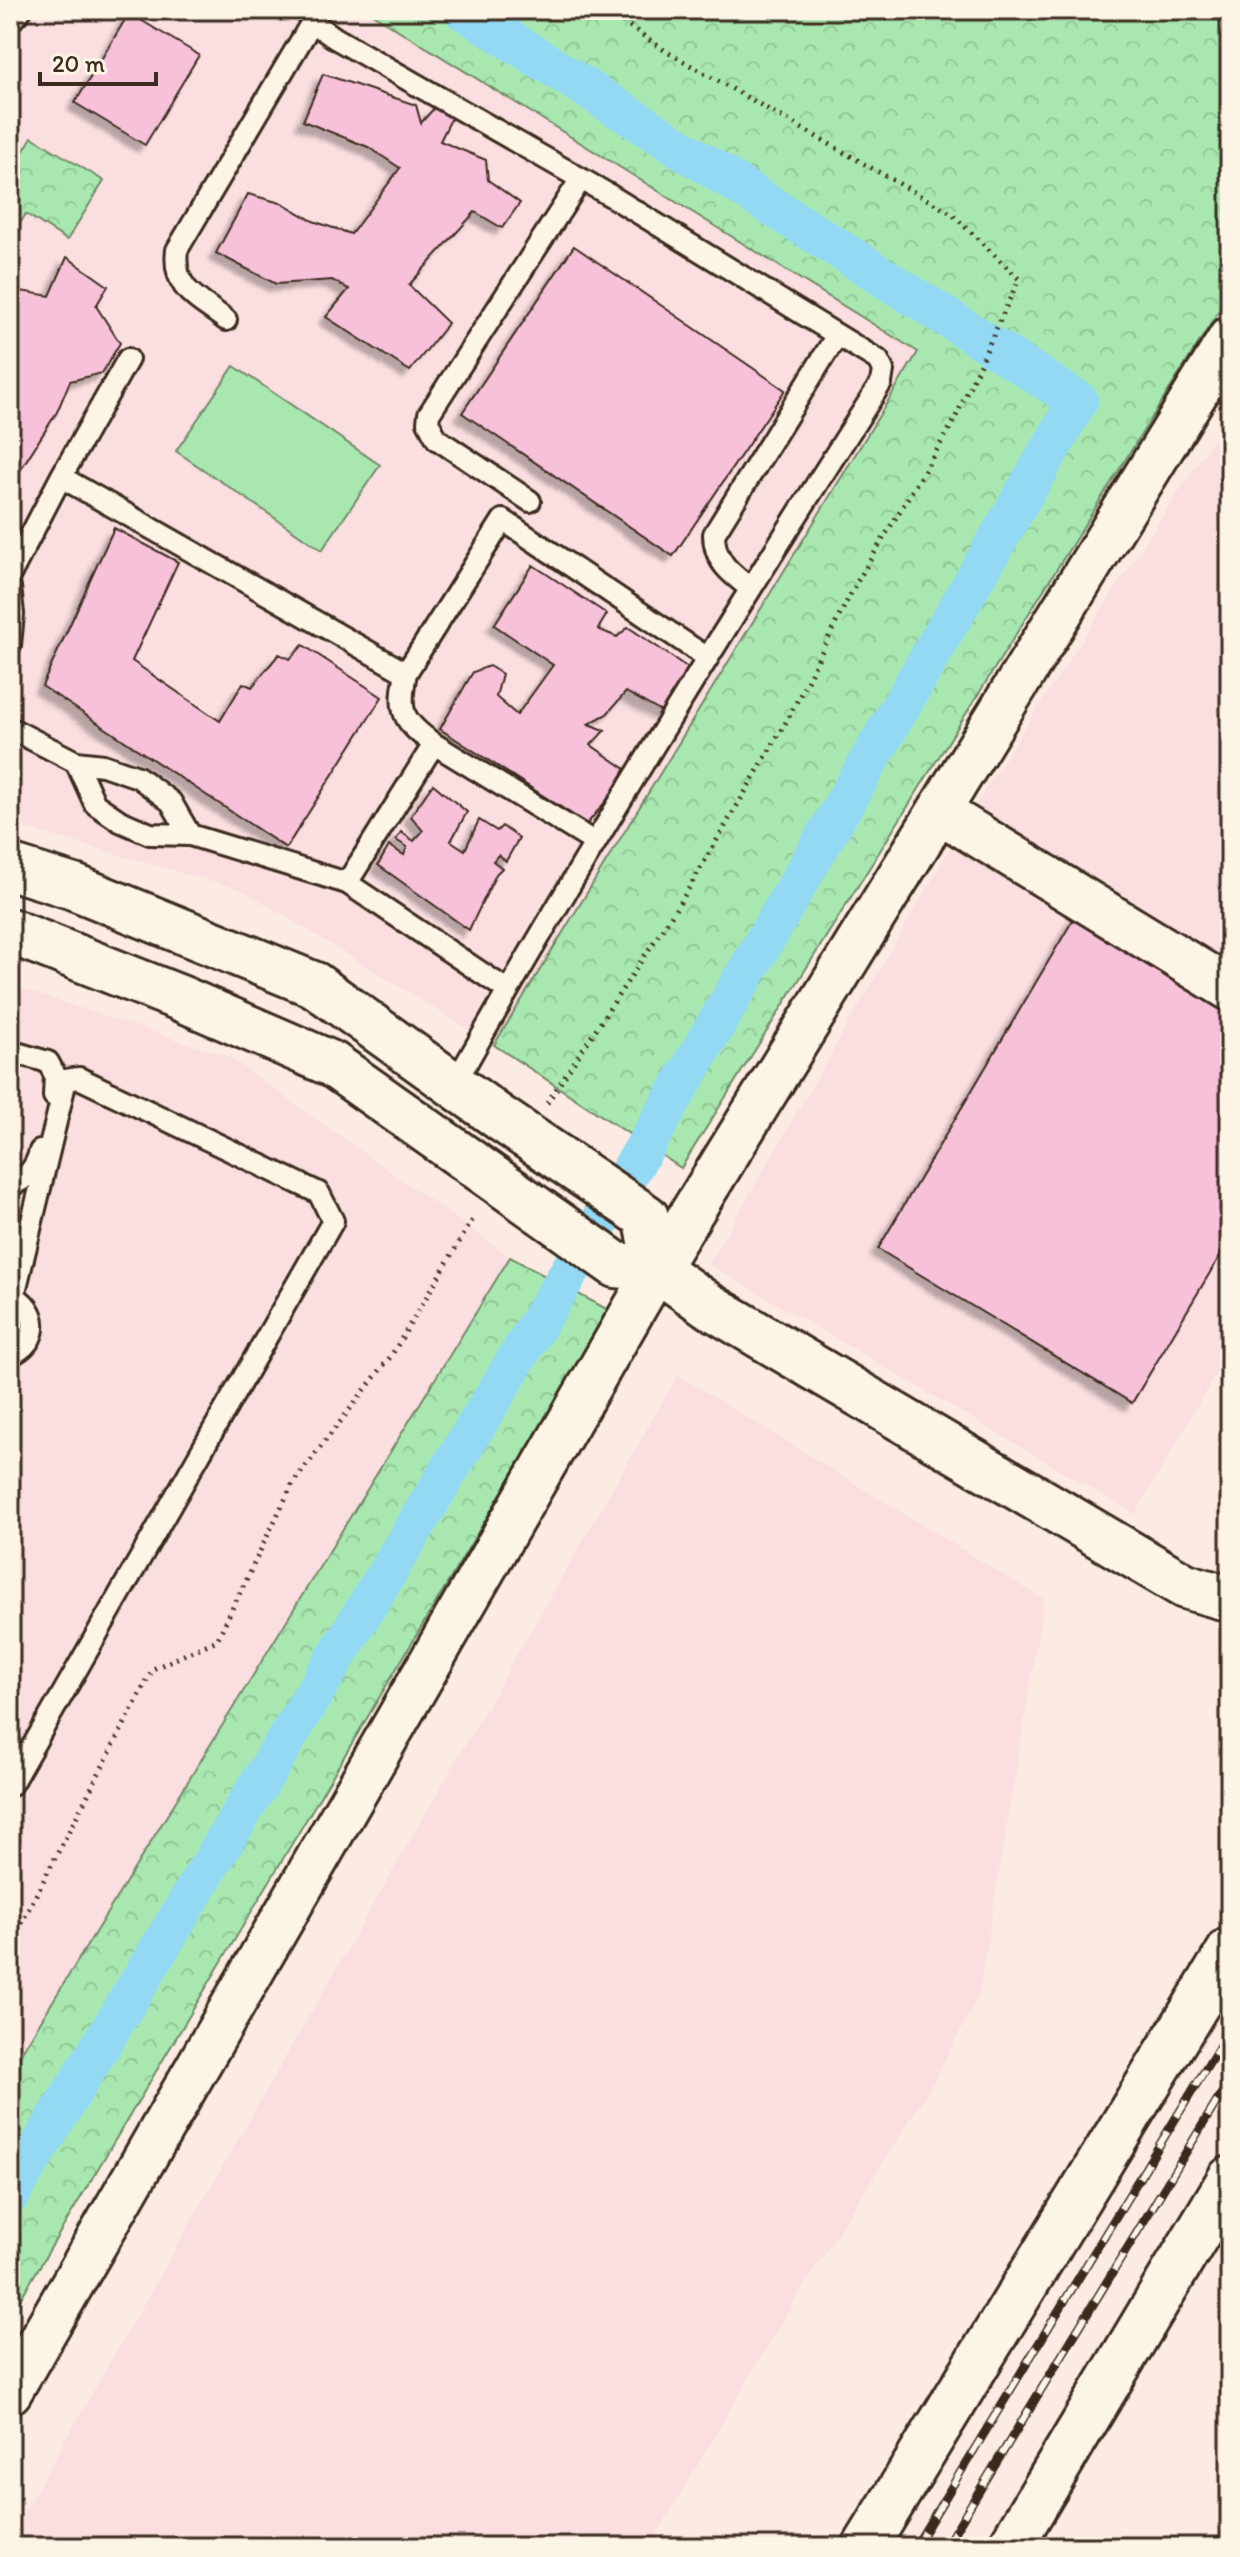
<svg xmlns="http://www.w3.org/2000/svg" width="1240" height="2557" font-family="Itim,sans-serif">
<defs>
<pattern id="forest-crowns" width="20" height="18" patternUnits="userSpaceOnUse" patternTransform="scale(2)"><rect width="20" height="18" fill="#a8e8b0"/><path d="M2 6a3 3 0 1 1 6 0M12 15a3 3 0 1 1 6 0" fill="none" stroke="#92c797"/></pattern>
<filter id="shadow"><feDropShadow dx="-7" dy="7" stdDeviation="2" flood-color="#0004"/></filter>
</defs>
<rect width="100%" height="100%" fill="#fbebe3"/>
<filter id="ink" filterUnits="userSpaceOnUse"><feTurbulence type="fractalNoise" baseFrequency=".0125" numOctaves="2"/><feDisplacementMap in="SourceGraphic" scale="16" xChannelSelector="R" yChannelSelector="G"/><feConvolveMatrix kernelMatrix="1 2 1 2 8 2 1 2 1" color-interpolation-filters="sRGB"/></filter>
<g filter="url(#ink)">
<!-- built -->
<path fill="#fadee0" d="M 10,10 L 366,10 L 918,352 L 494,1045 L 243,890 L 10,824 Z
M 1230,413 L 1230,1349 L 1135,1514 L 709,1264 L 980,797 Z
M 10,985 L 229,1057 L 510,1257 L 10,2071 Z
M 678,1375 L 1044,1600 L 978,1998 L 928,2091 L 793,2303 L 649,2547 L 10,2547 L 10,2536 Z"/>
<!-- forest -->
<path fill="url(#forest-crowns)" stroke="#728967" stroke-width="2" d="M 366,10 L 1230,10 L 1230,293 L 681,1168 L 494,1045 L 918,352 Z
M 32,137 L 104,181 L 67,240 L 26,214 L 10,239 L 10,173 Z
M 510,1257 L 610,1311 L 10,2316 L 10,2071 Z"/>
<!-- garden -->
<path fill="#a8e8b0" stroke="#728967" stroke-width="2" d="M 234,366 L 380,465 L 322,550 L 176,451 Z"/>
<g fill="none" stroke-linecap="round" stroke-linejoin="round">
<!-- canal -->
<path stroke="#93d9f4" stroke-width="40" d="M 10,2195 L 643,1150 L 1078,401 L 463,10"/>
</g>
<!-- building -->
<path fill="#f7c1da" stroke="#3b2a1e" stroke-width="2" filter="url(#shadow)" d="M 129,13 L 199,55 L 145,145 L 75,103 Z
M 323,74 L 416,105 L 421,123 L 435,107 L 453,115 L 440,141 L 486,160 L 488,180 L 520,203 L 502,228 L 475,212 L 409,285 L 448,323 L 410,371 L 326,317 L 349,289 L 332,280 L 276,284 L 216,253 L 248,194 L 284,204 L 313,221 L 351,234 L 400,168 L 368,147 L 303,121 Z
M 574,246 L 785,390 L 673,556 L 462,413 Z
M 67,257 L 108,286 L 96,306 L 120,343 L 102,373 L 70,381 L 57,412 L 10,486 L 10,366 L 20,346 L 10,336 L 10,298 L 15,290 L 50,296 Z
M 114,528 L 178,562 L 132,661 L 220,721 L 243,683 L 252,687 L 279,654 L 290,659 L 303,645 L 382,697 L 286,848 L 42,686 Z
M 533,565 L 607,614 L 598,629 L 617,637 L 628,627 L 691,670 L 665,714 L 626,692 L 607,714 L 588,724 L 605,730 L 591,745 L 630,772 L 587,824 L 440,729 L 473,672 L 489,666 L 502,674 L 496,697 L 517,715 L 553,665 L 494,625 Z
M 433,784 L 467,812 L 451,841 L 465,850 L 479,820 L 497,831 L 502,826 L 519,838 L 506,861 L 498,855 L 493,861 L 502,868 L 496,874 L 469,930 L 378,865 L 389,846 L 404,855 L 407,847 L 396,840 L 401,832 L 414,841 L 423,831 L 411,816 Z
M 1077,913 L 1230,1004 L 1230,1239 L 1132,1403 L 878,1249 Z"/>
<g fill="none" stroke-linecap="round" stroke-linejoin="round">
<defs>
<path id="lane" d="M 309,10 L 312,22 L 335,38 L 611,196 L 878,360 L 883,370 L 881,383 C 733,614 589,846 454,1085
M 10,22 L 21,10
M 226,320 C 198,298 172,290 177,250 L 312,22
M 61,477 L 406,673
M 530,501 L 437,439 L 428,422 L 429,414 L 581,179
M 10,575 L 61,477 L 128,359
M 10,587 L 13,614 L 10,645
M 750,588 C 730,573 714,561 714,534 L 837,335
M 10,728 L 76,762 L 103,765 L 138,777 L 171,802 L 190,835 L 347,883 L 507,990
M 434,744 L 594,842
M 76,762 L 95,804 L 120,821 L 150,834 L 190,835
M 347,883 L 434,744 C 402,721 398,712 406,673 L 503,520 L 706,657
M 10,1051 L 48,1062 L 55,1075 L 54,1096
M 10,1185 C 27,1180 36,1167 40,1151
M 10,1294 C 40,1308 42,1342 10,1355
M 10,1786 L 333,1221 L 319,1193 L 79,1078 L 66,1080 L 14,1296"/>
<path id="street" d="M 940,812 L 1230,989
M 10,2392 L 657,1269 L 1230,338"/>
<path id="secondary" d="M 10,867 L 74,887 L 315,985 L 500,1118 L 646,1217 L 657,1269
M 10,931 L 180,998 L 332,1064 L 616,1265 L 657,1269 L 708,1305 L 1185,1586 L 1230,1599
M 865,2547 L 1230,1950
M 1010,2547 L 1230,2179"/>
</defs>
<!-- lane casing -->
<use href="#lane" stroke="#3b2a1e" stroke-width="26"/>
<!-- street casing -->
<use href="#street" stroke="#3b2a1e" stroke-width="48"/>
<!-- secondary casing -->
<use href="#secondary" stroke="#3b2a1e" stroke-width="50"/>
<!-- path -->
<path stroke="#3b2a1e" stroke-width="5" stroke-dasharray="2 6" stroke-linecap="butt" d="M 547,1103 L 683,898 L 789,717 L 854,587 L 953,423 L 1019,279 L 951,213 L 667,52 L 606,10
M 10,1945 L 153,1669 L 217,1640 L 293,1483 L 391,1356 L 475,1216"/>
<!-- lane -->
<use href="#lane" stroke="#fcf5e5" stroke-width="20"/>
<!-- street -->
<use href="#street" stroke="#fcf5e5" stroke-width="42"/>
<!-- secondary -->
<use href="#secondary" stroke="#fcf5e5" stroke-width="44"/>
<defs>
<path id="rail" d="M 915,2547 L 1230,2029
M 945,2547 L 1230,2080"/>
</defs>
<!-- rail casing -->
<use href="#rail" stroke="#3b2a1e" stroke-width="9"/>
<!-- rail -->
<use href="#rail" stroke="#fcf5e5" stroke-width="6" stroke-dasharray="18" stroke-linecap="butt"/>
</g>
</g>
<!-- margin -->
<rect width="1240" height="2557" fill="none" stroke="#fcf5e5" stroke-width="40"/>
<rect x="20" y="20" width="1200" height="2517" fill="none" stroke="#3b2a1e" stroke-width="3" filter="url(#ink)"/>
<!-- scale -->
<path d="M40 72v12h116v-12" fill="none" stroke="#3b2a1e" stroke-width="4"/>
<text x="52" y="72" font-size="24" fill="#3b2a1e" stroke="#fcf5e5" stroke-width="6" paint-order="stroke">20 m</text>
</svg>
